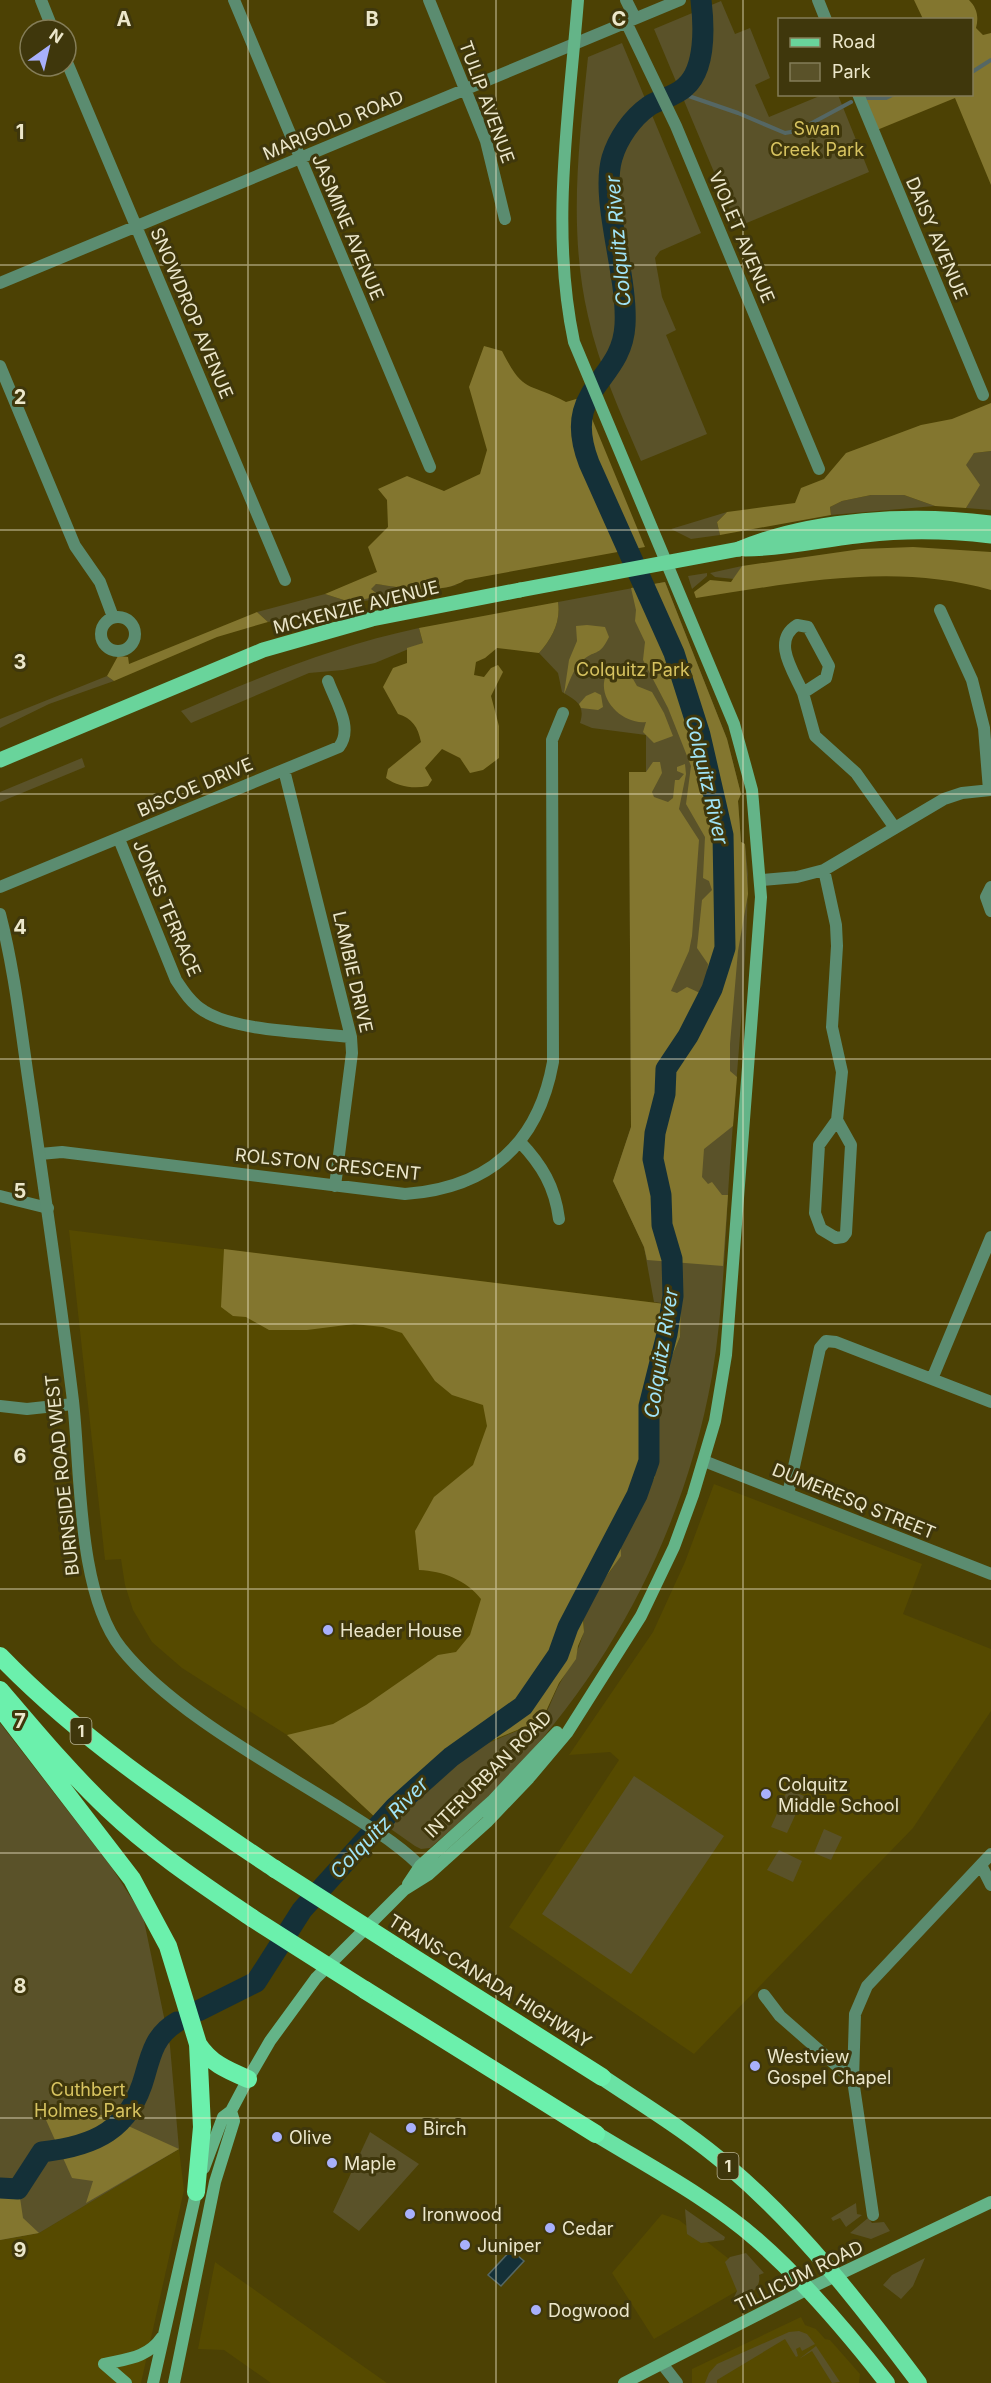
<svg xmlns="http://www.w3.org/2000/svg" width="991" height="2383" font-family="Inter,sans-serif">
<rect width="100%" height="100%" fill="#4c4104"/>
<!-- built -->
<path fill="#564a00" d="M 69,1230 L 681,1306 L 518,1731 L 378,1820 L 287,1735 L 182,1668 L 152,1642 L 133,1610 L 125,1585 L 121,1559 L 105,1560 Z
M 714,1484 L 922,1564 L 903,1614 L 991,1649 L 991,1711 L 913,1828 L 694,2054 L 509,1927 L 619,1760 L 610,1752 L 569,1755 L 653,1632 L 685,1562 Z
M 179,2149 L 184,2190 L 141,2383 L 0,2383 L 0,2240 L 39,2233 Z
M 662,2214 L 679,2220 L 756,2280 L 654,2339 L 612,2273 Z
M 215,2262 L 387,2383 L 271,2383 L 224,2350 L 198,2349 Z
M 801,2317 L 805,2325 L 816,2329 L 825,2339 L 830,2340 L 860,2374 L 859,2383 L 692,2383 L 692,2369 Z"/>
<!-- green -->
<path fill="#5a5229" d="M 721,1 L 735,34 L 750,28 L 770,78 L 755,85 L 769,117 L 822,95 L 838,95 L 869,172 L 737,227 L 654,29 Z
M 622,43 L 701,233 L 660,251 L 655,258 L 662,297 L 676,330 L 666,335 L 707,434 L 641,461 C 621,414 599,366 588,316 C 568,229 579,144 588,57 Z
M 991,451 L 991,510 L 966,508 L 979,485 L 965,465 L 974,453 Z
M 871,495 L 904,495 L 935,506 L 831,515 L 830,507 L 842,501 Z
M 727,512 L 717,522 L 720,535 L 691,539 L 671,529 Z
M 742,566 L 734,579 L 715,577 L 710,573 Z
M 707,573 L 707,576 L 692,589 L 688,576 Z
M 665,582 L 727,739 L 741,794 L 738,801 L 741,842 L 745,844 L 748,874 C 747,970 737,1067 730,1163 C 725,1234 724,1306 712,1376 C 686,1521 619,1656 520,1764 C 493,1794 461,1821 430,1848 L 421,1849 L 415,1846 L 378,1820 L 407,1800 L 443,1768 L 441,1759 L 463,1754 L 542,1720 C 550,1708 553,1695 560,1683 C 571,1664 577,1655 583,1634 C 586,1625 581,1616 585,1606 C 598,1577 628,1567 620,1530 L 637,1512 L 655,1477 L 652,1438 L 661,1383 L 680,1337 L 681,1306 L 654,1302 L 644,1247 L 613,1181 L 631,1127 L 629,772 L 646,772 L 646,735 L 592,728 L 580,723 C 586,704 575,700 562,692 L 558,673 L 539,653 C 552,638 561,622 558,602 Z
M 376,584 L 406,588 L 458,585 L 386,599 L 350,602 L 268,622 L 257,612 L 325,594 L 350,602 Z
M 419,628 L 423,643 L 375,663 L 343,670 L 309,673 L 191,723 L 181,711 C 259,677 335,646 419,628 Z
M 107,676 L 114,681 L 49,704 L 0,728 L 0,719 Z
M 82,758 L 85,767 L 0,802 L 0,792 Z
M 0,1723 L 112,1868 L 143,1916 L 170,2046 L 179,2149 L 39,2233 L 0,2240 Z
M 634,1776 L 724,1836 L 631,1974 L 542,1914 Z
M 788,1789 L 804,1796 L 787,1833 L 771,1827 Z
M 824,1829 L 842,1837 L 831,1860 L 814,1853 Z
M 779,1850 L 802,1861 L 793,1882 L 767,1870 Z
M 370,2132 L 419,2164 L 359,2231 L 333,2212 Z
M 856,2203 L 857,2214 L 862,2215 L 846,2227 L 840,2218 L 833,2221 L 831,2218 Z
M 685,2209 L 725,2237 L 724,2240 L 701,2243 L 687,2234 Z
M 868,2218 L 872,2223 L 884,2222 L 890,2231 L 871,2239 L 850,2233 Z
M 746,2253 L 764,2273 L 759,2275 C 762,2292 744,2297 731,2303 L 737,2291 L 725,2262 L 730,2257 Z
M 925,2258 L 913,2286 L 901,2299 L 883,2285 L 892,2275 Z
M 799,2331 L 807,2334 L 815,2344 L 802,2351 L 800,2347 L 796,2349 L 798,2356 L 796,2357 L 785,2339 L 717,2380 L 717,2383 L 705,2383 L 709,2373 L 717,2364 L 789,2332 Z
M 816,2346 L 840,2382 L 832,2383 L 812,2351 L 799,2359 Z"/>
<!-- forest -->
<path fill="#83762f" d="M 914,0 L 969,0 C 977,8 979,17 976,28 L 983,35 L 991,33 L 991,185 L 955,98 L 877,130 L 863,95 L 972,94 L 972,20 L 923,19 Z
M 484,346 L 502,351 C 525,396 528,381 566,402 L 583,397 L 645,547 L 465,580 C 443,595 402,588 376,584 L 371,589 L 376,593 L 375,597 L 350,602 L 325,594 L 377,572 L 368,547 L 388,527 L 387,500 L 378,489 L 407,476 L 444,491 L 480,474 L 487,450 L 469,387 Z
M 991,403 L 991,451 L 974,453 L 966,465 L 980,485 L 966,508 L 935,506 L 904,495 L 871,495 L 842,501 L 830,507 L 831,515 L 720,535 L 717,522 L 727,512 L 795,503 L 801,488 L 824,479 L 846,453 L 921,425 L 952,419 Z
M 913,547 L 991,552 L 991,590 C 894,562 794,583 696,598 L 694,592 L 710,580 L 731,582 L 742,566 L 861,549 Z
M 665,582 L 727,739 L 741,794 L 738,801 L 741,842 L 745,844 L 748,894 L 738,951 L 730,1044 L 730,1071 L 737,1077 L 733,1126 L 704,1149 L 702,1177 L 708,1184 L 712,1182 L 722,1195 L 728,1195 L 723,1266 L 647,1260 L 644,1247 L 613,1181 L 631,1127 L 629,772 L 646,772 L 653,762 L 660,762 L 662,773 L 652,792 L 654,797 L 668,802 L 673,798 L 675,780 L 679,780 L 684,774 L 677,771 L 677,767 L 685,764 L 686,774 L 679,809 L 699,840 L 692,936 L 689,951 L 671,991 L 677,993 L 687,987 L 700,993 L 706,983 L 708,964 L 697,948 L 702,900 L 712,890 L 709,881 L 703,878 L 705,837 L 686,804 L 691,766 L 668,708 L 643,660 L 645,642 L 635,621 L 636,610 L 631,588 Z
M 558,602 C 561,622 552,638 539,653 L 497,648 L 485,658 L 476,662 L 474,675 L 484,677 L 491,668 L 498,665 L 503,672 L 491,696 L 499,726 L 499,758 L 483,770 L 470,773 L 460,758 L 442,749 L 425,768 L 432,780 L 428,786 C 414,789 398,787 386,778 L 388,769 L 421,742 C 418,727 412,718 398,714 L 383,687 L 393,668 L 407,663 L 407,648 L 423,643 L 419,628 Z
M 257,612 L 268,622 L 217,637 L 114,681 L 107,676 L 118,656 L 128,657 L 129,664 Z
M 587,625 L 605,627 L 609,637 C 599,658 594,649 582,661 C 573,668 569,684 564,694 L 569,660 L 577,641 L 576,626 Z
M 623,669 L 629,672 L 637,686 L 652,692 L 664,713 L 673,736 L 654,743 L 643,732 L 646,722 C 623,725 596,699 606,675 Z
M 595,692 L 601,695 L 603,707 L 598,710 L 581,708 L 579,704 L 586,696 Z
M 224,1249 L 681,1306 L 680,1337 L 661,1383 L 652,1438 L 655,1477 L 637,1512 L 620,1530 L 621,1556 L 587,1603 L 583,1616 L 584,1632 L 578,1646 L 576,1659 L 559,1683 L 542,1720 L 468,1750 L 456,1758 L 441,1759 L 443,1768 L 407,1800 L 378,1820 L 287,1735 L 333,1724 L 366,1705 L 438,1655 L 456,1652 L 470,1635 L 481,1599 C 466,1580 443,1571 419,1570 L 415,1531 L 434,1497 L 473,1465 L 487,1426 L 483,1405 L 452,1395 L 435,1381 L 402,1333 L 383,1327 L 354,1324 L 307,1330 L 269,1330 L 246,1317 L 233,1316 L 221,1307 Z
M 42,2111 L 104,2115 L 179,2149 L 86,2203 L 93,2181 L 72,2178 Z
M 0,2181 L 7,2182 L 19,2191 L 23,2218 L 39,2233 L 0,2240 Z"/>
<!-- water -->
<path fill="#143038" stroke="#556764" stroke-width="1.5" d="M 511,2250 L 524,2261 L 501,2286 L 488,2275 Z"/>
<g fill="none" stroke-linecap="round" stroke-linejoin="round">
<!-- stream -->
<path stroke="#556764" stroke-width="4" d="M 972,72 L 991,60
M 677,92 L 738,113 L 785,133 L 797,131 L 851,102
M 865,98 L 886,98 L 894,94"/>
<!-- river -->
<path stroke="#143038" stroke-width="21" d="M 198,2011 L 256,1982 L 302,1910 L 395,1807 L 451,1757 L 523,1706 L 558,1655 L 568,1627 L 637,1495 L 649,1461 L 649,1406 L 667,1334 L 673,1296 L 672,1259 L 662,1225 L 661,1195 L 653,1159 L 655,1133 L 665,1094 L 666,1069 L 688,1036 L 712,989 L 725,948 L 723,835 L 700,735 L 674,653 L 589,463 C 560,388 622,383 625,325 C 628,275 600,200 612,158 C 618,138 632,118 649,106 C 660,99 676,96 685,87 C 706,69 704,25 701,0
M 0,2188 L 18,2189 L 42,2152 C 95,2146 130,2130 145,2075 C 151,2053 156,2034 177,2022"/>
<!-- minor -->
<path stroke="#5b8c70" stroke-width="12" d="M 41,0 L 53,30
M 234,0 L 430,467
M 429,0 L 486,141 L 505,219
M 626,0 L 635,18
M 818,0 L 826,20
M 626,22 L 676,126 L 819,469
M 66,60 L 285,580
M 858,94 L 983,395
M 0,283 L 680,0
M 0,366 L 75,546 L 100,582 L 113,617
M 940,610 L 972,680 L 984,728 L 989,790
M101 634a17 17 0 1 1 34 0a17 17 0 1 1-34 0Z
M 803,693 L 826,678 L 829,666 L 808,627 L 797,625 C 771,641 794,672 803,693 L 815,736 L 856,773 L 895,828
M 284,770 L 351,1037 L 352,1053 L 335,1186
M 119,839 L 176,980 C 184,992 192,1004 204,1011 C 237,1032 311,1032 351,1037
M 824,870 L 836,925 L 837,946 L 832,1027 L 842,1072 L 837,1120 L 819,1145 L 815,1213 L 821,1229 L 836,1238 L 843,1237 L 846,1233 L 851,1145 L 837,1120
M 762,880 L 797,877 L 824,870 L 944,799 L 962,793 L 991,790
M 0,887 L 339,747 C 354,728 335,701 328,681
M 991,887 L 986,897 L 991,911
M 520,1142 C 542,1165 555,1187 559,1219
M 40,1154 L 62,1152 L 405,1194 C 488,1188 538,1145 553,1062 L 552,740 L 563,713
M 0,1196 L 48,1208
M 932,1379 L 991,1237
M 0,1406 L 27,1409 L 73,1404
M 704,1461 L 991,1574
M 788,1494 L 820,1348 L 826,1341 L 836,1342 L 991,1402
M 981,1865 L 991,1885
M 764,1995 L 780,2016 L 853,2080
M 873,2215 L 853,2080 L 855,2014 L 867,1986 L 991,1854
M 663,2365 L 677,2383"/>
<!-- tertiary -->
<path stroke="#5b8c70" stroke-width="12" d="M 0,914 C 16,976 22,1041 32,1104 C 46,1203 61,1302 73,1401 C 81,1472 77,1592 121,1648 C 171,1711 272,1765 340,1808 C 371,1828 401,1845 426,1872"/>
<!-- secondary -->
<path stroke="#64b488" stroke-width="12" d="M 408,1884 L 420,1866 L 492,1801 L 557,1732
M 204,2168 L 223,2117 L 231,2111
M 104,2364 C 126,2359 148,2358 162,2337
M 104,2364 L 126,2383
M 153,2383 L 198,2184
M 174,2383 L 215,2182 L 234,2121 L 231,2111 L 248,2079 L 270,2041 L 316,1978 L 404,1890 L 428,1875 L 487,1822 L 529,1778 L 567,1733 L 641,1616 L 674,1547 L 693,1495 L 715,1421 L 726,1355 L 761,897 L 752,790 L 734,724 L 574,342 C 550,229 569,114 578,0
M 624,2383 L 806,2290 L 991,2202"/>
<!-- primary -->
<path stroke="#69d49b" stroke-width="15" d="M 739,549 C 812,518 913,513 991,523
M 745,549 C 786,549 825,539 865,535 C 907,530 949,531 991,536
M 0,760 L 263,650 L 372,619 L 520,590"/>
<!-- trunk -->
<path stroke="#6ae2a4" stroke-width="16" d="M 602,2077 C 645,2106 690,2133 729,2167 C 802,2229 862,2307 919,2383
M 596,2134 C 650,2167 709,2198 757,2240 C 805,2282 848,2333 887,2383"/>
<!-- motorway -->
<path stroke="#6bf0ac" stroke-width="18" d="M 0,1656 C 81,1740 178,1804 275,1869
M 0,1690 C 35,1731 69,1772 108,1809 C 152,1851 202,1884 252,1918
M 0,1707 L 132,1879 L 168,1946 L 198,2044 L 202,2127 L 196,2192
M 400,1949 L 602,2077
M 365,1990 L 596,2134
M 198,2044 C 210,2063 227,2070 248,2079"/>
<!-- primary-bridge -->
<path stroke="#69d49b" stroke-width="15" d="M 520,590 L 739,549"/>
<!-- motorway-bridge -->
<path stroke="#6bf0ac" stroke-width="18" d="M 275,1869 L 400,1949
M 252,1918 L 365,1990"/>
</g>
<!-- grid -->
<path fill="none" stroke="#ece7cb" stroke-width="1.5" stroke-opacity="0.55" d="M 248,0 L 248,2383M 496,0 L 496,2383M 743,0 L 743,2383M 0,265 L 991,265M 0,530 L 991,530M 0,794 L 991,794M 0,1059 L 991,1059M 0,1324 L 991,1324M 0,1589 L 991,1589M 0,1853 L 991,1853M 0,2118 L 991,2118"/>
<!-- markers -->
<g fill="#a8b0fc" stroke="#3f370c" stroke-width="2">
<circle cx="328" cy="1630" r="6"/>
<circle cx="766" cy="1794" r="6"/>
<circle cx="755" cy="2066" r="6"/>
<circle cx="411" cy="2128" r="6"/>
<circle cx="277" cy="2137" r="6"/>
<circle cx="332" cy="2163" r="6"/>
<circle cx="410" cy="2214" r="6"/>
<circle cx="550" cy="2228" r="6"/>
<circle cx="465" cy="2245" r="6"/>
<circle cx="536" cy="2310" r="6"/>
</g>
<g text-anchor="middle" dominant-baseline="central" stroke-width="6" stroke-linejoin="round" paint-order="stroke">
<!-- shield labels -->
<g fill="#3f370c" stroke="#b8b292" stroke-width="1.5">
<rect x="70.5" y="1718" width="21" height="26" rx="4.5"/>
<rect x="717.5" y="2153" width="21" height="26" rx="4.5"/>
</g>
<g font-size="16" font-weight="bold" fill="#ece7cb">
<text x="81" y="1731">1</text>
<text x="728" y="2166">1</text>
</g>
<!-- street labels -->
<g font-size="18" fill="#ece7cb" stroke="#3f370c">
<text transform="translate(487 102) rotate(70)">TULIP AVENUE</text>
<text transform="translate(333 125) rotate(-23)">MARIGOLD ROAD</text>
<text transform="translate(348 227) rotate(67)">JASMINE AVENUE</text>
<text transform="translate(742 237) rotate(67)">VIOLET AVENUE</text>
<text transform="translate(937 238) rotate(67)">DAISY AVENUE</text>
<text transform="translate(192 313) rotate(67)">SNOWDROP AVENUE</text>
<text transform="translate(356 607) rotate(-14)">MCKENZIE AVENUE</text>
<text transform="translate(195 787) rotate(-23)">BISCOE DRIVE</text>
<text transform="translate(167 908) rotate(67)">JONES TERRACE</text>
<text transform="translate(353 972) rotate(77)">LAMBIE DRIVE</text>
<text transform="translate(328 1164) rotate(6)">ROLSTON CRESCENT</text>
<text transform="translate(62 1475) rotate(-96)">BURNSIDE ROAD WEST</text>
<text transform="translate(854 1501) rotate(22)">DUMERESQ STREET</text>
<text transform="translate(488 1774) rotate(-45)">INTERURBAN ROAD</text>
<text transform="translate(490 1981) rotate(32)">TRANS-CANADA HIGHWAY</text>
<text transform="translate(799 2276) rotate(-26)">TILLICUM ROAD</text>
</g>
<!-- park labels -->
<g font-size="18" fill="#d7c360" stroke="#3f370c">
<text x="817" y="128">Swan<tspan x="817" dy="21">Creek Park</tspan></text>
<text x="633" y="669">Colquitz Park</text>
<text x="88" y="2089">Cuthbert<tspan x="88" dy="21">Holmes Park</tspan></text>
</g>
<!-- poi labels -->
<g font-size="18" fill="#ece7cb" stroke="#3f370c" text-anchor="start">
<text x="340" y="1630">Header House</text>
<text x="778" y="1784">Colquitz<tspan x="778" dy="21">Middle School</tspan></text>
<text x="767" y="2056">Westview<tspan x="767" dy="21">Gospel Chapel</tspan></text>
<text x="423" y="2128">Birch</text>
<text x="289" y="2137">Olive</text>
<text x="344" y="2163">Maple</text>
<text x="422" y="2214">Ironwood</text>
<text x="562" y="2228">Cedar</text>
<text x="477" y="2245">Juniper</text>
<text x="548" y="2310">Dogwood</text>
</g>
<!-- water labels -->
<g font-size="20" font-style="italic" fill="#a0e4f8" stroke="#3f370c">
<text transform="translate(618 241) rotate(-95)">Colquitz River</text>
<text transform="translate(707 780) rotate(77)">Colquitz River</text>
<text transform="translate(661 1353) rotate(-81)">Colquitz River</text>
<text transform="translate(379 1828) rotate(-46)">Colquitz River</text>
</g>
</g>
<g font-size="20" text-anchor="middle" font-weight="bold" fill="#ece7cb" stroke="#3f370c" stroke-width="6" stroke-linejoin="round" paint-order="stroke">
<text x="124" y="26">A</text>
<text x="372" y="26">B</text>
<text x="619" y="26">C</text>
<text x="20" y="139">1</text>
<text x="20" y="404">2</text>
<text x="20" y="669">3</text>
<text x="20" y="934">4</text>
<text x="20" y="1198">5</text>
<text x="20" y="1463">6</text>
<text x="20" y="1728">7</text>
<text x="20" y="1993">8</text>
<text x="20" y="2257">9</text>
</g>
<!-- legend -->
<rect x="778" y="18" width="195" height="78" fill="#3f370c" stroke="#847d58" stroke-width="1.5"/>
<rect x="790" y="38" width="30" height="9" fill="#69d49b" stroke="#847d58" stroke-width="1.5"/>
<text x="832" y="48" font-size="18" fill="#ece7cb">Road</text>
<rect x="790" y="63" width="30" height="18" fill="#5a5229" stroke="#847d58" stroke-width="1.5"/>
<text x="832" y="78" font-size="18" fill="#ece7cb">Park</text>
<!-- north arrow -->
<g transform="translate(48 48) rotate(34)"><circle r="28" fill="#3f370c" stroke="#847d58" stroke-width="1.5"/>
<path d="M0-4.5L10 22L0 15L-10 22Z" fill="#a8b0fc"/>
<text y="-9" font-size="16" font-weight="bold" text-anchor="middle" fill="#ece7cb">N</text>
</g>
</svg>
